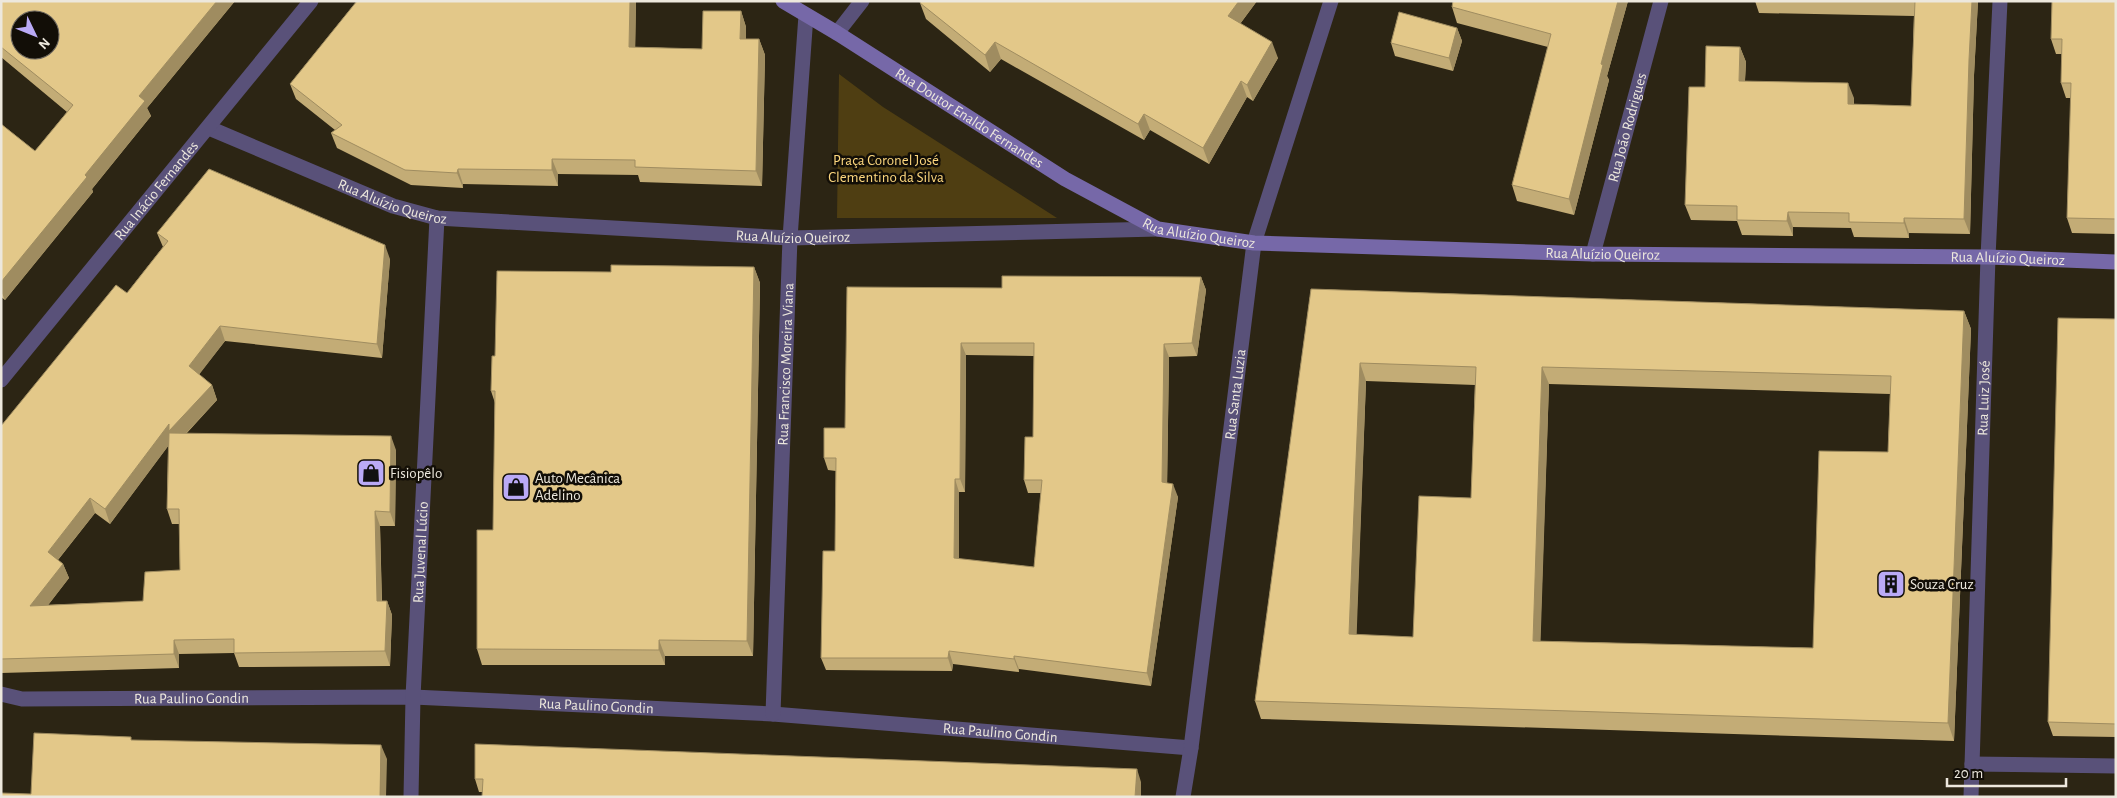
<svg xmlns="http://www.w3.org/2000/svg" width="2117" height="798" font-family="'Alegreya Sans',sans-serif">
<rect width="100%" height="100%" fill="#2c2514"/>
<!-- green -->
<path fill="#4f3e12" d="M 839,74 L 883,107 L 1057,218 L 837,218 Z"/>
<g fill="none" stroke-linecap="round" stroke-linejoin="round">
<!-- street -->
<g stroke="#595179" stroke-width="15">
<path d="M 837,33 L 862,1"/>
<path id="s1" d="M 209,128 L 393,206 L 437,218 L 790,238 L 1158,229"/>
<path id="s2" d="M 1593,254 L 1661,1"/>
<path id="s3" d="M 1,380 L 311,1"/>
<path id="s4" d="M 1,694 L 22,699 L 413,697 L 773,714 L 1191,748"/>
<path id="s5" d="M 773,714 L 790,238 L 806,15"/>
<path d="M 1972,764 L 2116,766"/>
<path id="s6" d="M 411,797 L 413,697 L 437,218"/>
<path id="s7" d="M 1183,797 L 1191,748 L 1254,243 L 1331,1"/>
<path id="s8" d="M 1971,797 L 1988,257 L 2000,1"/>
</g>
<!-- secondary -->
<path stroke="#7668a8" stroke-width="15" id="s9" d="M 783,1 L 837,33 L 1065,179 L 1158,229 L 1254,243 L 1593,254 L 1988,257 L 2116,262"/>
</g>
<!-- wall -->
<path fill="#c3ac76" fill-rule="evenodd" d="M 1,1 L 235,1 L 147,108 L 151,116 L 92,189 L 93,192 L 5,300 L 1,297 L 1,124 L 35,151 L 67,112 L 1,57 Z
M 357,1 L 636,1 L 635,47 L 702,49 L 741,11 L 746,27 L 746,39 L 759,39 L 765,55 L 762,186 L 640,182 L 638,175 L 558,174 L 558,186 L 463,184 L 463,188 L 411,185 L 337,148 L 331,133 L 335,130 L 296,99 L 290,84 Z
M 921,1 L 1257,1 L 1240,24 L 1278,58 L 1253,101 L 1247,97 L 1209,164 L 1150,130 L 1144,140 L 1001,59 L 990,72 L 926,19 L 920,3 Z
M 1628,1 L 1607,76 L 1609,80 L 1574,215 L 1517,201 L 1512,185 L 1548,47 L 1457,23 L 1452,7 Z
M 1755,1 L 1978,1 L 1974,75 L 1970,234 L 1909,233 L 1909,238 L 1854,237 L 1851,228 L 1793,227 L 1793,236 L 1742,235 L 1737,221 L 1691,220 L 1685,205 L 1705,87 L 1740,47 L 1746,62 L 1745,81 L 1854,98 L 1854,104 L 1911,106 L 1914,16 L 1759,13 Z
M 2116,1 L 2116,234 L 2072,233 L 2067,218 L 2071,98 L 2066,98 L 2061,83 L 2062,54 L 2056,54 L 2051,39 Z
M 1457,28 L 1462,41 L 1453,71 L 1395,56 L 1391,43 Z
M 157,233 L 390,259 L 382,358 L 225,341 L 199,374 L 212,385 L 217,400 L 186,434 L 396,450 L 395,526 L 380,526 L 382,601 L 387,601 L 392,615 L 390,666 L 239,667 L 234,653 L 179,654 L 179,668 L 1,673 L 1,426 L 127,293 L 163,247 ZM 168,446 L 167,509 L 172,524 L 179,524 L 180,570 L 143,601 L 48,605 L 69,578 L 63,564 L 58,560 L 95,513 L 110,524 Z
M 754,267 L 760,283 L 753,656 L 665,656 L 665,665 L 482,665 L 477,649 L 493,530 L 495,403 L 491,391 L 495,356 L 611,272 Z
M 1201,277 L 1206,290 L 1197,356 L 1169,357 L 1167,483 L 1178,497 L 1151,686 L 1019,669 L 1019,672 L 953,664 L 952,671 L 826,670 L 821,658 L 835,551 L 836,471 L 828,470 L 824,458 L 845,428 L 1002,288 ZM 966,355 L 1034,356 L 1033,437 L 1024,480 L 1028,493 L 1041,493 L 1034,567 L 959,559 L 959,492 L 965,492 Z
M 1311,289 L 1964,311 L 1971,329 L 1954,741 L 1261,719 L 1255,701 ZM 1366,381 L 1475,385 L 1471,498 L 1413,637 L 1356,635 ZM 1549,384 L 1890,394 L 1888,452 L 1813,648 L 1540,641 Z
M 2116,319 L 2116,737 L 2053,736 L 2048,722 Z
M 475,779 L 1141,782 L 1141,797 L 482,797 L 483,792 L 479,792 Z"/>
<!-- shaded-wall -->
<path fill="#9f8c60" d="M 217,1 L 235,1 L 147,108 L 151,116 L 92,189 L 93,192 L 5,300 L 1,291 L 1,282 L 85,175 L 139,96 Z
M 630,1 L 636,1 L 635,62 L 629,47 Z
M 1239,1 L 1257,1 L 1234,32 L 1228,16 Z
M 1618,1 L 1628,1 L 1607,76 L 1609,80 L 1574,215 L 1569,199 L 1601,64 Z
M 1972,1 L 1978,1 L 1974,75 L 1970,234 L 1964,219 L 1969,60 Z
M 741,11 L 746,27 L 746,55 L 740,39 Z
M 1457,28 L 1462,41 L 1453,71 L 1449,58 Z
M 759,39 L 765,55 L 762,186 L 756,171 Z
M 995,42 L 1001,59 L 990,72 L 985,55 Z
M 1272,42 L 1278,58 L 1253,101 L 1247,85 Z
M 1740,47 L 1746,62 L 1744,96 L 1739,81 Z
M 1241,81 L 1247,97 L 1209,164 L 1203,148 Z
M 1848,83 L 1854,98 L 1853,119 L 1848,104 Z
M 1144,114 L 1150,130 L 1144,140 L 1138,124 Z
M 552,159 L 558,174 L 558,186 L 552,170 Z
M 458,169 L 463,184 L 463,188 L 457,173 Z
M 1788,212 L 1793,227 L 1793,236 L 1787,221 Z
M 1904,218 L 1909,233 L 1909,238 L 1904,223 Z
M 385,245 L 390,259 L 382,358 L 377,344 Z
M 754,267 L 760,283 L 753,656 L 747,641 Z
M 1201,277 L 1206,290 L 1197,356 L 1192,343 Z
M 1964,311 L 1971,329 L 1954,741 L 1948,723 Z
M 220,326 L 225,341 L 195,380 L 189,366 Z
M 961,343 L 966,355 L 965,492 L 960,479 Z
M 1164,344 L 1169,357 L 1167,495 L 1162,482 Z
M 1360,363 L 1366,381 L 1356,652 L 1349,634 Z
M 1542,367 L 1549,384 L 1540,659 L 1533,641 Z
M 212,385 L 217,400 L 174,446 L 172,441 L 110,524 L 105,509 L 169,424 Z
M 391,436 L 396,450 L 395,526 L 390,512 Z
M 955,479 L 959,492 L 959,571 L 954,558 Z
M 1173,484 L 1178,497 L 1151,686 L 1147,673 Z
M 90,498 L 95,513 L 53,566 L 48,552 Z
M 375,511 L 380,526 L 382,615 L 377,601 Z
M 63,564 L 69,578 L 36,621 L 30,606 Z
M 387,601 L 392,615 L 390,666 L 385,651 Z
M 174,640 L 179,654 L 179,668 L 174,654 Z
M 659,640 L 665,656 L 665,665 L 659,650 Z
M 949,651 L 953,664 L 952,671 L 948,658 Z
M 1014,656 L 1019,669 L 1019,672 L 1014,659 Z
M 381,745 L 387,759 L 386,797 L 380,797 Z
M 1137,769 L 1141,782 L 1141,797 L 1135,797 Z"/>
<!-- building -->
<path fill="#e3c889" stroke="#9f8c60" fill-rule="evenodd" d="M 1,1 L 217,1 L 139,96 L 145,101 L 85,175 L 87,177 L 1,282 L 1,124 L 35,151 L 73,105 L 1,47 ZM 20,20 L 50,20 L 50,50 L 20,50 Z
M 357,1 L 630,1 L 629,47 L 702,49 L 703,11 L 741,11 L 740,39 L 759,39 L 756,171 L 635,167 L 635,160 L 552,159 L 552,170 L 458,169 L 457,173 L 405,170 L 331,133 L 342,125 L 290,84 Z
M 921,1 L 1239,1 L 1228,16 L 1272,42 L 1247,85 L 1241,81 L 1203,148 L 1144,114 L 1138,124 L 995,42 L 985,55 L 920,3 Z
M 1453,1 L 1618,1 L 1601,64 L 1603,65 L 1569,199 L 1512,185 L 1551,34 L 1452,7 Z
M 1908,1 L 1972,1 L 1969,60 L 1964,219 L 1904,218 L 1904,223 L 1849,222 L 1849,213 L 1788,212 L 1787,221 L 1737,220 L 1737,206 L 1685,205 L 1689,87 L 1705,87 L 1706,46 L 1740,47 L 1739,81 L 1848,83 L 1848,104 L 1911,106 L 1915,1 Z
M 2052,1 L 2116,1 L 2116,219 L 2067,218 L 2071,83 L 2061,83 L 2062,39 L 2051,39 Z
M 1399,12 L 1457,28 L 1449,58 L 1391,43 Z
M 209,169 L 385,245 L 377,344 L 220,326 L 189,366 L 212,385 L 169,431 L 169,424 L 105,509 L 90,498 L 48,552 L 63,564 L 30,606 L 143,601 L 145,572 L 180,570 L 179,509 L 167,509 L 169,433 L 391,436 L 390,512 L 375,511 L 377,601 L 387,601 L 385,651 L 234,653 L 234,639 L 174,640 L 174,654 L 1,659 L 1,426 L 116,285 L 127,293 L 168,241 L 157,233 Z
M 611,265 L 754,267 L 747,641 L 659,640 L 659,650 L 477,649 L 477,530 L 493,530 L 495,391 L 491,391 L 492,356 L 495,356 L 497,271 L 611,272 Z
M 1002,276 L 1201,277 L 1192,343 L 1164,344 L 1162,482 L 1173,484 L 1147,673 L 1014,656 L 1014,659 L 949,651 L 948,658 L 821,658 L 823,551 L 835,551 L 836,458 L 824,458 L 824,428 L 845,428 L 847,287 L 1002,288 ZM 961,343 L 1034,343 L 1033,437 L 1025,437 L 1024,480 L 1042,480 L 1034,567 L 954,558 L 955,479 L 960,479 Z
M 1311,289 L 1964,311 L 1948,723 L 1255,701 ZM 1360,363 L 1476,367 L 1471,498 L 1419,496 L 1413,637 L 1349,634 ZM 1542,367 L 1891,376 L 1888,452 L 1819,451 L 1813,648 L 1533,641 Z
M 2058,318 L 2116,319 L 2116,724 L 2048,722 Z
M 34,733 L 131,737 L 131,740 L 381,745 L 380,797 L 1,797 L 1,793 L 31,794 Z
M 475,744 L 1137,769 L 1135,797 L 482,797 L 483,779 L 475,779 Z"/>
<!-- icons -->
<defs>
<symbol id="shop-square" viewBox="-11 -11 22 22"><rect x="-9" y="-9" width="18" height="18" rx="4" fill="#baaaf6" stroke="#120e07"/><path d="M-5-2.5h2.3a2.7 3.5 0 0 1 5.4 0H5L5.5 6h-11ZM-1.5-2.5h3a1.5 2.3 0 0 0-3 0Z" fill="#111"/></symbol>
<symbol id="building-square" viewBox="-11 -11 22 22"><rect x="-9" y="-9" width="18" height="18" rx="4" fill="#baaaf6" stroke="#120e07"/><path d="M-4-6H4V6H1V3H-1V6H-4ZM-2.5-4.3h1.7v1.8h-1.7ZM.8-4.3h1.7v1.8H.8ZM-2.5-1h1.7V.8h-1.7ZM.8-1h1.7V.8H.8Z" fill="#111"/></symbol>
</defs>
<g fill-rule="evenodd">
<use href="#shop-square" x="355" y="457" width="32" height="32"/>
<use href="#shop-square" x="500" y="471" width="32" height="32"/>
<use href="#building-square" x="1875" y="568" width="32" height="32"/>
</g>
<g text-anchor="middle" dominant-baseline="central" stroke-width="5" stroke-linejoin="round" paint-order="stroke">
<!-- street labels -->
<g font-size="15" fill="#ede8dd" stroke="#120e07">
<text stroke="none"><textPath href="#s9" startOffset="220">Rua Doutor Enaldo Fernandes</textPath></text>
<text stroke="none"><textPath href="#s2" startOffset="131">Rua João Rodrigues</textPath></text>
<text stroke="none"><textPath href="#s3" startOffset="245">Rua Inácio Fernandes</textPath></text>
<text stroke="none"><textPath href="#s1" startOffset="198">Rua Aluízio Queiroz</textPath></text>
<text stroke="none"><textPath href="#s1" startOffset="602">Rua Aluízio Queiroz</textPath></text>
<text stroke="none"><textPath href="#s9" startOffset="480">Rua Aluízio Queiroz</textPath></text>
<text stroke="none"><textPath href="#s9" startOffset="885">Rua Aluízio Queiroz</textPath></text>
<text stroke="none"><textPath href="#s9" startOffset="1290">Rua Aluízio Queiroz</textPath></text>
<text stroke="none"><textPath href="#s5" startOffset="350">Rua Francisco Moreira Viana</textPath></text>
<text stroke="none"><textPath href="#s7" startOffset="406">Rua Santa Luzia</textPath></text>
<text stroke="none"><textPath href="#s8" startOffset="399">Rua Luiz José</textPath></text>
<text stroke="none"><textPath href="#s6" startOffset="245">Rua Juvenal Lúcio</textPath></text>
<text stroke="none"><textPath href="#s4" startOffset="191">Rua Paulino Gondin</textPath></text>
<text stroke="none"><textPath href="#s4" startOffset="596">Rua Paulino Gondin</textPath></text>
<text stroke="none"><textPath href="#s4" startOffset="1001">Rua Paulino Gondin</textPath></text>
</g>
<!-- park labels -->
<g font-size="15" fill="#fdd77e" stroke="#120e07">
<text x="886" y="160">Praça Coronel José<tspan x="886" dy="17">Clementino da Silva</tspan></text>
</g>
<!-- poi labels -->
<g font-size="15" fill="#ede8dd" stroke="#120e07" text-anchor="start">
<text x="390" y="473">Fisiopêlo</text>
<text x="535" y="478">Auto Mecânica<tspan x="535" dy="17">Adelino</tspan></text>
<text x="1910" y="584">Souza Cruz</text>
</g>
</g>
<!-- border -->
<rect width="2117" height="798" fill="none" stroke="#ede8dd" stroke-width="5"/>
<!-- north arrow -->
<g transform="translate(35 35) rotate(133)"><circle r="24" fill="#120e07" stroke="#6a655d"/>
<path d="M0-4L9 19L0 12L-9 19Z" fill="#baaaf6"/>
<text y="-8" font-size="14" font-weight="bold" text-anchor="middle" fill="#ede8dd">N</text>
</g>
<!-- scale -->
<path d="M1947 778v8h119v-8" fill="none" stroke="#ede8dd" stroke-width="2.5"/>
<text x="1954" y="778" font-size="15" fill="#ede8dd" stroke="#120e07" stroke-width="4" paint-order="stroke">20 m</text>
</svg>
